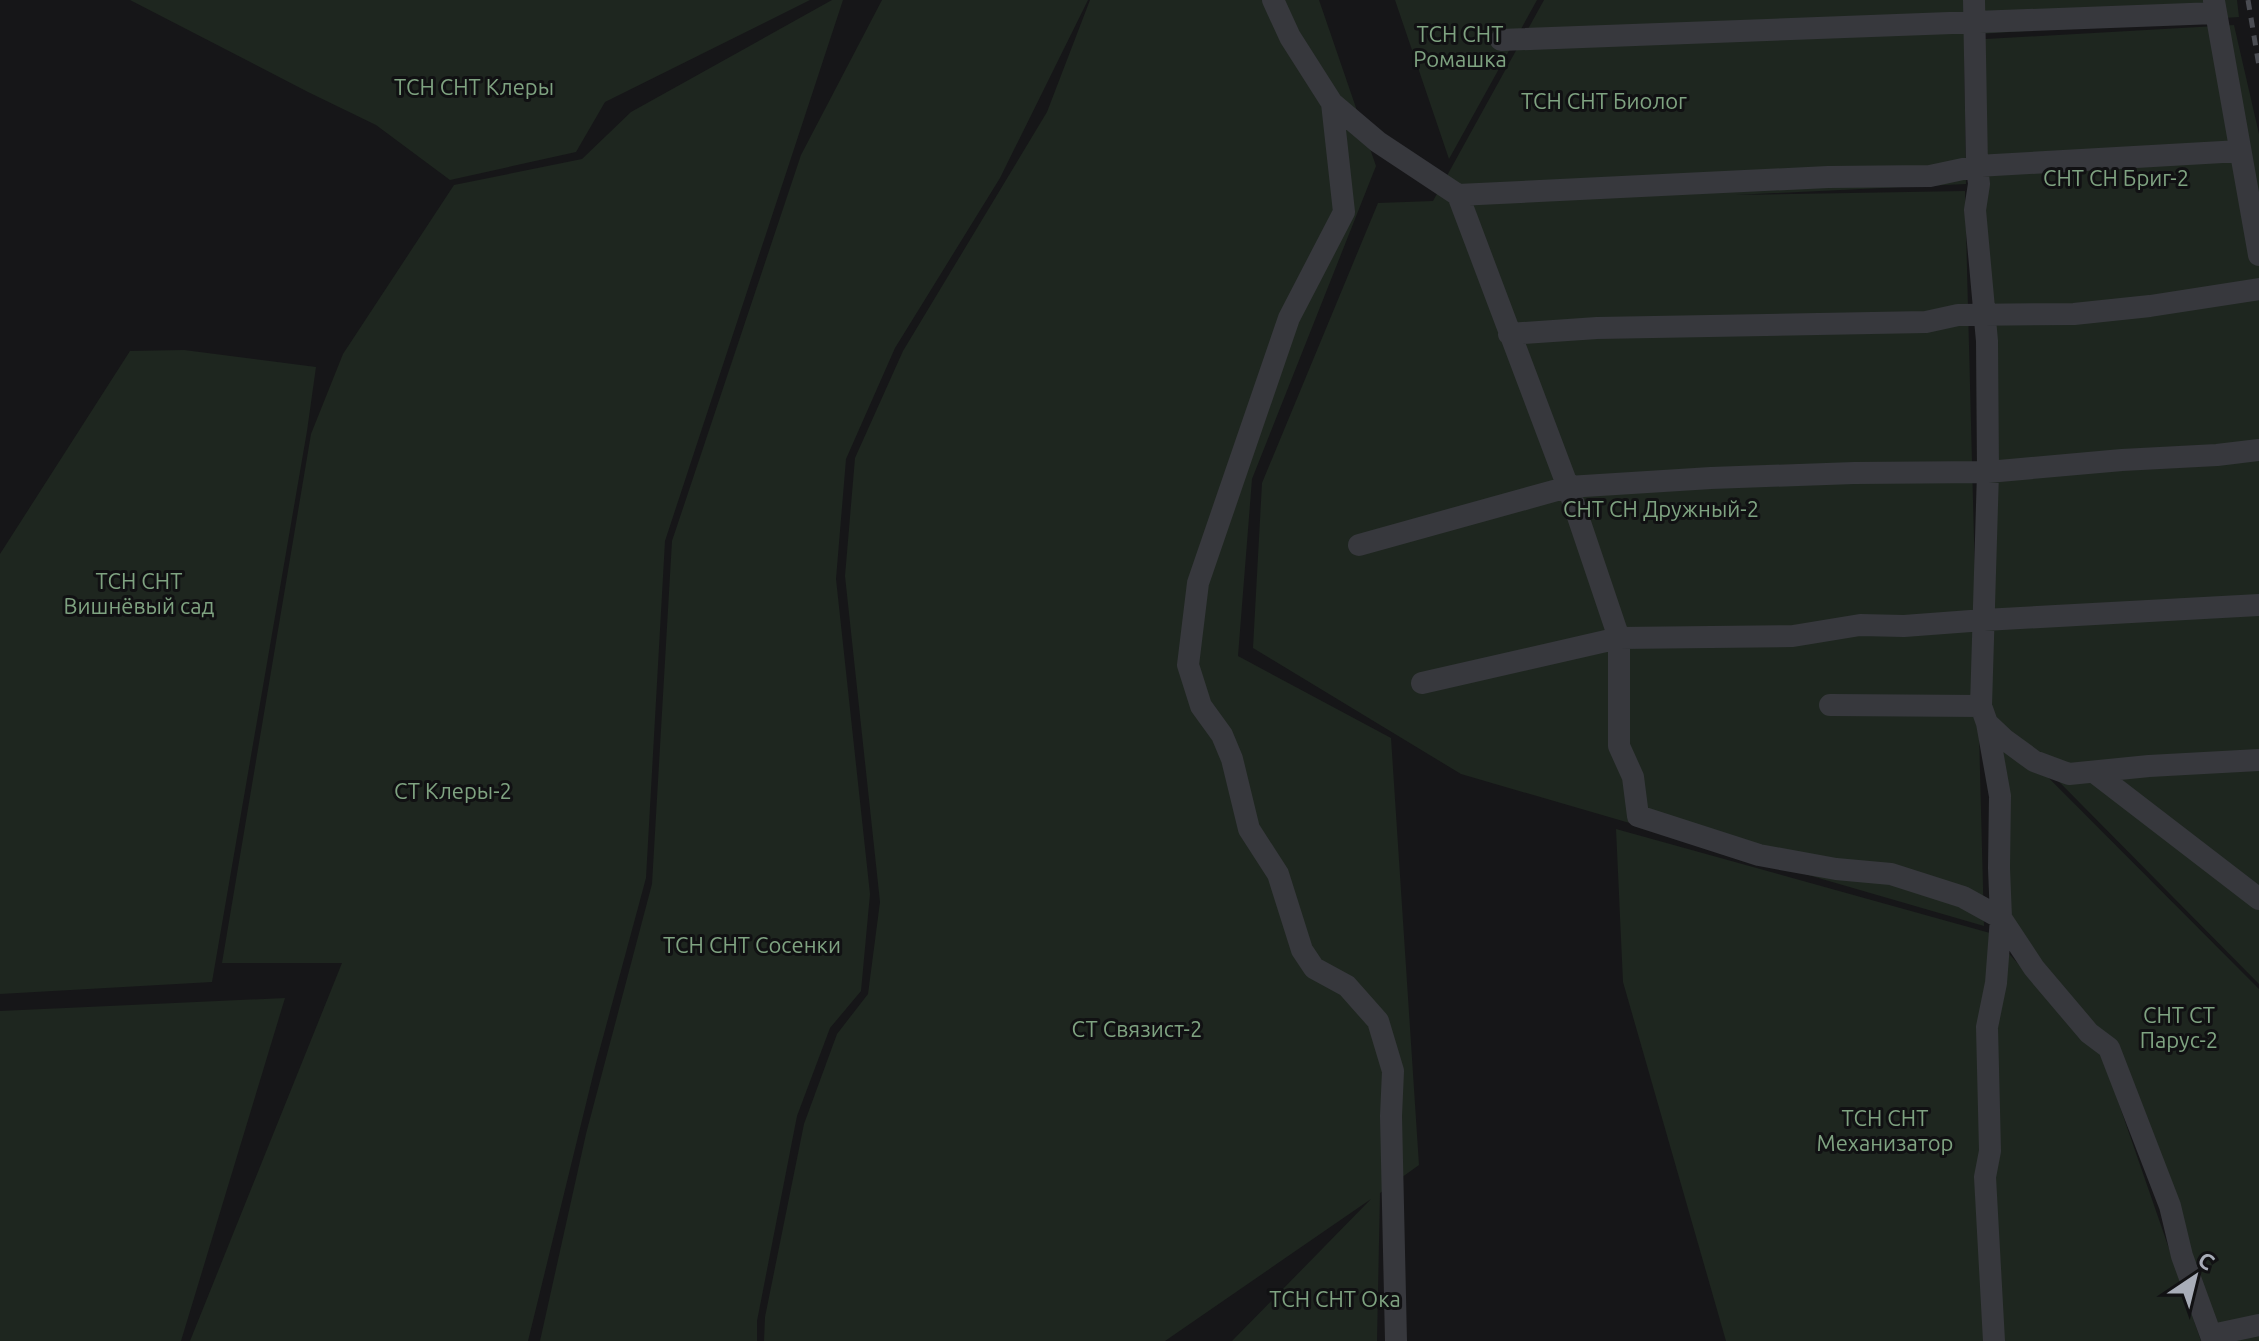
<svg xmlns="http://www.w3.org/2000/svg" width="2259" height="1341" font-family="Ubuntu,sans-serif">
<rect width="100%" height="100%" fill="#161618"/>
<!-- green -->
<path fill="#1e261f" d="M 130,0 L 810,0 L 605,102 L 576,152 L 450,180 L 376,125 L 308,92 Z
M 832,0 L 843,0 L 665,541 L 646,878 L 595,1067 L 528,1341 L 190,1341 L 342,963 L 222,963 L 311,434 L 343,354 L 454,185 L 582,159 L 631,112 Z
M 882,0 L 1088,0 L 1000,178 L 895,348 L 846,459 L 836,579 L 870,894 L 861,991 L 830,1028 L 797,1116 L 757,1321 L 757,1341 L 540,1341 L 586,1134 L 652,884 L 672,541 L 801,155 Z
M 1090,0 L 1319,0 L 1376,166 L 1252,479 L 1238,656 L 1391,738 L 1419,1165 L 1380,1193 L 1377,1341 L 1232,1341 L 1371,1199 L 1165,1341 L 764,1341 L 765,1317 L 804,1124 L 837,1034 L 868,994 L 880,902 L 845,576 L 855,458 L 903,351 L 1047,112 Z
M 1395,0 L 1537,0 L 1449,159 Z
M 1544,0 L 2237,0 L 2239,17 L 1964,35 L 1966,184 L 1735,195 L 1965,191 L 1984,926 L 1461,774 L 1253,648 L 1262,483 L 1378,203 L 1433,201 Z
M 2234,25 L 2259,134 L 2259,984 L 1988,710 L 1968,40 Z
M 184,350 L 316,367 L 307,431 L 212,982 L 0,994 L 0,554 L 130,351 Z
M 1993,722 L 2259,989 L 2259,1341 L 2208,1341 L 2104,1053 L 1993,927 Z
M 1616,829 L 1990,933 L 2102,1055 L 2201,1341 L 1726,1341 L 1623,982 Z
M 285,998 L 181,1341 L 0,1341 L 0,1011 Z"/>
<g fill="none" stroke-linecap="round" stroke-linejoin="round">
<!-- street -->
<path stroke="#37383d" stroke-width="22" d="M 1273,0 L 1290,37 L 1332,103 L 1378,142 L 1458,195 L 1828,177 L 1930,176 L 1977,166 L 2240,151
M 1974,0 L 1977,166 L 1979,184 L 1975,210 L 1987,341 L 1988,472 L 1981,706 L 1987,723 L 2000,796 L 1999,868 L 2001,918 L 1996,983 L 1987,1027 L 1990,1151 L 1985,1177 L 1994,1341
M 2214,1 L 2259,255
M 1501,40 L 2216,13
M 1332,103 L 1344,212 L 1289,318 L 1198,583 L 1188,665 L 1201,706 L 1222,735 L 1232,759 L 1249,829 L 1278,874 L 1302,950 L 1314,968 L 1347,986 L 1378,1021 L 1393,1071 L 1391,1116 L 1396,1341
M 1458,195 L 1568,487 L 1619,638 L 1619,746 L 1633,777 L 1638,816 L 1759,855 L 1836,869 L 1891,874 L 1963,897 L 2001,918 L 2034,968 L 2089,1033 L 2109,1048 L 2170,1206 L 2182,1256 L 2213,1341
M 1509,334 L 1597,328 L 1926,322 L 1958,315 L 2074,314 L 2150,306 L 2259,289
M 1359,545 L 1568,487 L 1711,478 L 1854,473 L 1988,472 L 2122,460 L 2217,455 L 2259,450
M 1422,683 L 1619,638 L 1793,636 L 1860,625 L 1904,626 L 1984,620 L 2259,605
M 1830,705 L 1981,706
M 1987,723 L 2004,739 L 2034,761 L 2069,774 L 2149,766 L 2259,760
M 2094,772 L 2259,899
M 2212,1335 L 2259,1325"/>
<!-- rail -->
<path stroke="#4a4c52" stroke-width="5" stroke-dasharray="10 8" stroke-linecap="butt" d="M 2248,0 L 2259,66"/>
</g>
<g text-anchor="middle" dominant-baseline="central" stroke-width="6" stroke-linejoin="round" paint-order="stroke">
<!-- park labels -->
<g font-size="22" fill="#7fa381" stroke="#111113">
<text x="1460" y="33">ТСН СНТ<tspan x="1460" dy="25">Ромашка</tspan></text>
<text x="474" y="86">ТСН СНТ Клеры</text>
<text x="1604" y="100">ТСН СНТ Биолог</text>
<text x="2116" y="177">СНТ СН Бриг-2</text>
<text x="1661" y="508">СНТ СН Дружный-2</text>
<text x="139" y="580">ТСН СНТ<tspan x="139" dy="25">Вишнёвый сад</tspan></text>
<text x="453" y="790">СТ Клеры-2</text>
<text x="752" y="944">ТСН СНТ Сосенки</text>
<text x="2179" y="1014">СНТ СТ<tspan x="2179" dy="25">Парус-2</tspan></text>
<text x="1137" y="1028">СТ Связист-2</text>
<text x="1885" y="1117">ТСН СНТ<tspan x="1885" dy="25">Механизатор</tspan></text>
<text x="1335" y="1298">ТСН СНТ Ока</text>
</g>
</g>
<!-- north arrow -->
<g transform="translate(2195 1277) rotate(35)" stroke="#111113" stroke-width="6" paint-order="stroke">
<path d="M0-6L14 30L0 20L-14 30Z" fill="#a8adb8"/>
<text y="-12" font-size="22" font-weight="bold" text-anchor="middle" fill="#a8adb8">С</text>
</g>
</svg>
